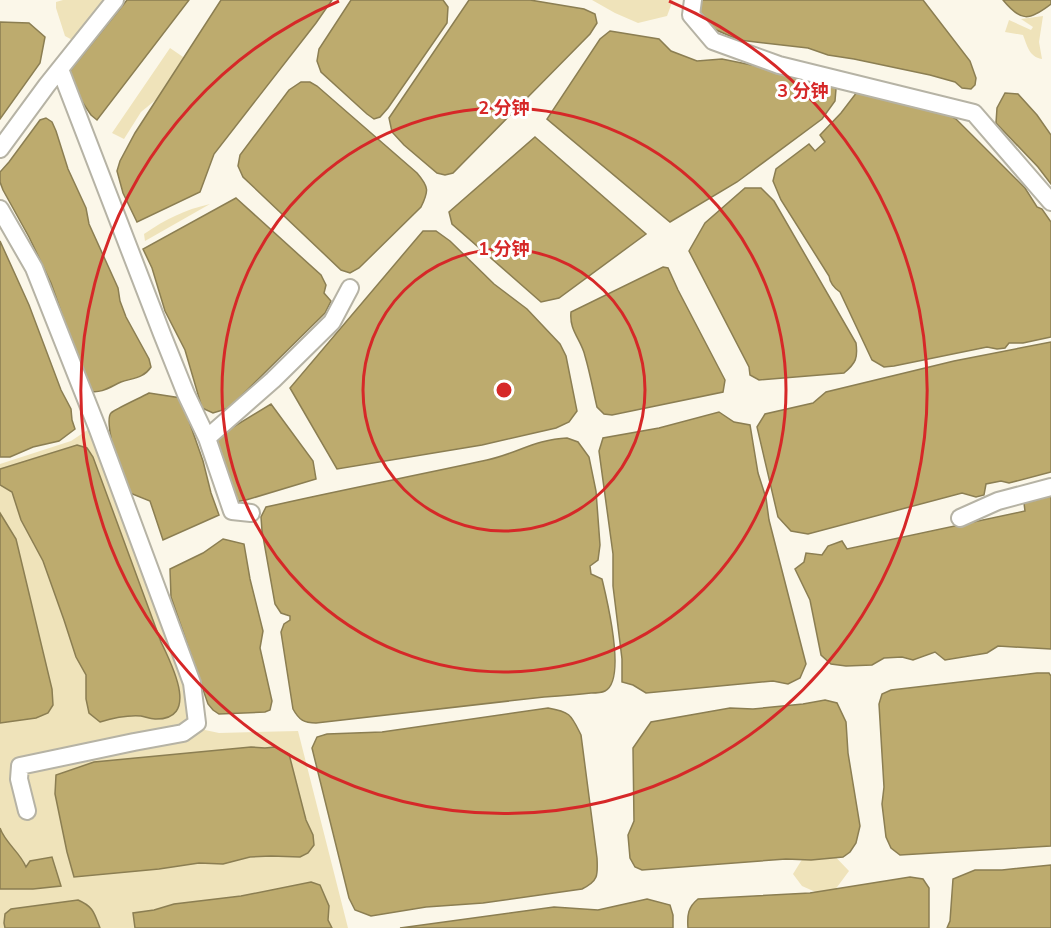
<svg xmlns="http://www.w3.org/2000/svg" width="1051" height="928" font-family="'Nunito Sans','Noto Sans SC',sans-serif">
<rect width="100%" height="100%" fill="#fbf7e9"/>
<!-- green -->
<path fill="#efe3ba" d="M 63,0 L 108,0 L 76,42 L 65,36 L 56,8 L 56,2 Z
M 592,0 L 673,0 L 667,16 L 638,23 L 615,13 Z
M 1043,16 L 1039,42 L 1042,59 C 1029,57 1027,45 1023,35 L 1005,32 L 1009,20 L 1031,30 L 1033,27 L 1021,19 Z
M 170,48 L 186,59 L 158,98 L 141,112 L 124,139 L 112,133 Z
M 210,204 L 145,241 L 144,234 C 166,219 184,210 210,204 Z
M 89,429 L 205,730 L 219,733 L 298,731 L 348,928 L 0,928 L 0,464 L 71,441 Z
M 827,848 L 849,871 L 829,898 L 802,886 L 793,874 L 806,853 Z"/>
<!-- water -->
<path fill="#bdab6e" stroke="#8b7e52" stroke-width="1.5" d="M 127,0 L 189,0 L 97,120 L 91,115 L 69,82 L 69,72 Z
M 221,0 L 332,0 L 316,23 L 214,154 L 200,192 L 137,222 L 123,193 L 117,171 L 120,161 L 135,133 Z
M 351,0 L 443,0 L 448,7 L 447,23 L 388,108 L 380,117 L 374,119 L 367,114 L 321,72 L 317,61 L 319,49 Z
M 469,0 L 530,0 L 584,9 L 595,14 L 597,23 L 590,34 L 453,173 L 445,175 L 437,173 L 404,145 L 392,132 L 389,118 Z
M 700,0 L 923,0 L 970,61 L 976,78 L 975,85 L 971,89 L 962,88 L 955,82 L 930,75 L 854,59 L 828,55 L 808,48 L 739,40 L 707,26 L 699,18 Z
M 1003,0 L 1051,0 L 1051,4 C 1029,21 1021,22 1003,0 Z
M 0,22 L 29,23 L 45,37 L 40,63 L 0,119 Z
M 610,31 L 659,39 L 671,51 L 697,61 L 722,59 L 830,81 L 836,89 L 835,101 L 822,119 L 737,182 L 670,222 L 547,119 L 600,39 Z
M 301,82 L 310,82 L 317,86 L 417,173 C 429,187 429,191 421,207 L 359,268 L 350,273 L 341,270 L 243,177 L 238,166 L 240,155 L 289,90 Z
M 857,92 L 937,108 L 956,119 L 1025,188 L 1037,207 L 1042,209 L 1051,222 L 1051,337 L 1023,343 L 1009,343 L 1005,348 L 997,349 L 987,347 L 894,366 L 884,367 L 872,360 L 840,292 C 834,288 830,283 829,276 L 781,200 L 773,181 L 776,169 L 809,144 L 815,151 L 825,142 L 820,135 L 841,113 Z
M 1005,93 L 1018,94 L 1037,115 L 1051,135 L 1051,184 L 1038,167 L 996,123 L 997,108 Z
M 46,118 L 52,122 L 56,131 L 68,169 L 86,208 L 89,224 L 118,288 L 120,301 L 126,317 L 149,359 L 151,367 C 144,378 133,378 121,382 C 110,387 101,394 89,391 L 51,283 L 29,237 L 3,190 L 0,182 L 0,172 L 9,162 L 40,120 Z
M 535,137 L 646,234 L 559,298 L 541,302 L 452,224 L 449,212 Z
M 745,188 L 761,188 L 774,201 L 856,343 C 858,358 856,363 844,373 L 759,380 L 750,375 L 749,367 L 689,251 L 705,223 Z
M 236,198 L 321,275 L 326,285 L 324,293 L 331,301 L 325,313 L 229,408 L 213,413 L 202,408 L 185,350 L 165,311 L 152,268 L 143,249 Z
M 423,231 L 436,231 L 450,241 L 494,284 L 527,309 L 560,344 L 566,356 L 577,411 L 569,422 L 556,428 L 482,445 L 337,469 L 290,388 Z
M 0,241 L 29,305 L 61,390 L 71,409 L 72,420 L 75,429 L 59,441 L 33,447 L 10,457 L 0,457 Z
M 663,267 L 668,268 L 678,290 L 725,380 L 723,392 L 612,415 L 604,414 L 597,407 C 593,390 590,373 585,356 C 581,339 569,331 571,312 Z
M 1051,342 L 1051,472 L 1009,483 L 1001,481 L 986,484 L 984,495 L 976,497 L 962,493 L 808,534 L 791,531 L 778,517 L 757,427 L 765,414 L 813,403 L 826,392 L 954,361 Z
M 149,393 L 181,398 L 203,461 L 211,493 L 219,515 L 163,540 L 150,501 L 125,491 C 122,478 103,422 111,413 C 115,409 142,397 149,393 Z
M 271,404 L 313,461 L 316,479 L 246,500 L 235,502 L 210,448 L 220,435 Z
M 719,412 L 734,422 L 750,425 L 758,473 L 766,498 L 769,520 L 806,664 L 800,678 L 788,684 L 773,681 L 646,693 L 633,685 L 622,682 L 622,659 L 613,586 L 613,554 L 599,451 L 603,438 L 659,428 Z
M 567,438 L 578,442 L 589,457 L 596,491 L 600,545 L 598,560 L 590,566 L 591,574 L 602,579 C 607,600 627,680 605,691 C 601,693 595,693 591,693 C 575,695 560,696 544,697 L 316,723 C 304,723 299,720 293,709 L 281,632 L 284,624 L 290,620 L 290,616 L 281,613 L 275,604 L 262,531 L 261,517 L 266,507 C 340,490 414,476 487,460 C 515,454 537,439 567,438 Z
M 77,445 L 87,448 L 93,457 L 161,642 C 171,663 201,720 155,719 C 150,719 146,717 141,716 C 128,715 113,718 100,722 L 89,713 L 86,699 L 86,675 L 76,657 L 64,620 L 43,561 L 21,520 L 12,492 L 0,485 L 0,469 Z
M 1051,496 L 1051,649 L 998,646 L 987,653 L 945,660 L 935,652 L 913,660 L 902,657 L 884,658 L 872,665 L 846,666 L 831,664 L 821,655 L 810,600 L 795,569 L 804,562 L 806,553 L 822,555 L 828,546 L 842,541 L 847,549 L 1025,511 L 1024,503 Z
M 0,513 L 16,539 L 52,689 L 53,705 L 48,713 L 36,718 L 0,723 Z
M 223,539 L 244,544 L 250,579 L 263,631 L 260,648 L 272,701 L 270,710 L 265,712 L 219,714 L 213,710 L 208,704 L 171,597 L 170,569 L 203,553 Z
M 1037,673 L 1049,673 L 1051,676 L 1051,846 L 900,855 L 891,848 L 886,837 L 882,804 L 884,787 L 879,704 L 882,694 L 891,690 Z
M 825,700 L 837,703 L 846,722 L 848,753 L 860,826 L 856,843 L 850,852 L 843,857 L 811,860 L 786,859 L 642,870 L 635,867 L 630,858 L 628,835 L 634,821 L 633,748 L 651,722 L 730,708 L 753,709 L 803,704 Z
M 548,708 C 571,712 571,715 581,735 L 597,858 C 598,876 598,881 582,889 L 483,903 L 426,907 L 371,916 L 355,910 L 349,898 L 312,748 L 317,737 L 327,734 L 382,732 Z
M 251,747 L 265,748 L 275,747 L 289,754 L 306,820 L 313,835 L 314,845 L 308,853 L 300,857 L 271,856 L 250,857 L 223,864 L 199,863 L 159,869 L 74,877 L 67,852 L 55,794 L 56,775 L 94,762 Z
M 0,828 C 5,843 20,852 26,867 L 30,861 L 52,857 L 61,886 L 33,889 L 0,889 Z
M 1051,865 L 1051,928 L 947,928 L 950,921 L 953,879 L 975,870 L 1002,870 Z
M 910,877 L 923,879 L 929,888 L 929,928 L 688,928 C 687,915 688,907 698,899 L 810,893 Z
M 311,882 L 320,885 L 329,906 L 328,920 L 332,928 L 135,928 L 133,913 L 154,910 L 174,904 L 241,896 Z
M 647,899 L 670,905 L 673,915 L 673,928 L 400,928 L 554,907 L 598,910 Z
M 78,900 C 94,907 94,913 100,928 L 5,928 L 4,923 L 5,914 L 11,909 Z"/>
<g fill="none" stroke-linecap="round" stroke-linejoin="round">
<defs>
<path id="minor" d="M 693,0 L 691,15 L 713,41 L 779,65 L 974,113 L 1051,202
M 60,69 L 162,334 L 186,394 L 207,438 L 232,511 L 251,513
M 0,149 L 47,85 L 115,0
M 0,209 L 34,268 L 97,427 L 192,683 L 197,723 L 183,733 L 134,742 L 20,766 L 19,779 L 27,811
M 207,438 L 273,380 L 332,322 L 350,288
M 960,518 L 998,501 L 1051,487"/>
</defs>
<!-- minor casing -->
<use href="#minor" stroke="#b6b3a5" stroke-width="20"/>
<!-- minor -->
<use href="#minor" stroke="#fff" stroke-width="16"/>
</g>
<!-- distance rings -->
<g fill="none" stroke="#d62828" stroke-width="3">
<circle cx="504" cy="390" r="141"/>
<circle cx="504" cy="390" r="282"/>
<path d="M669 1A423 423 0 1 1 339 1"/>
</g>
<circle cx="504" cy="390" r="9" fill="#d62828" stroke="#fff" stroke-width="3"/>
<g font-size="18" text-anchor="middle" font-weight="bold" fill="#d62828" stroke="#fff" stroke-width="6" stroke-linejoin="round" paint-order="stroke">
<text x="803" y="97">3 分钟</text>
<text x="504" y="114">2 分钟</text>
<text x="504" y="255">1 分钟</text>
</g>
</svg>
